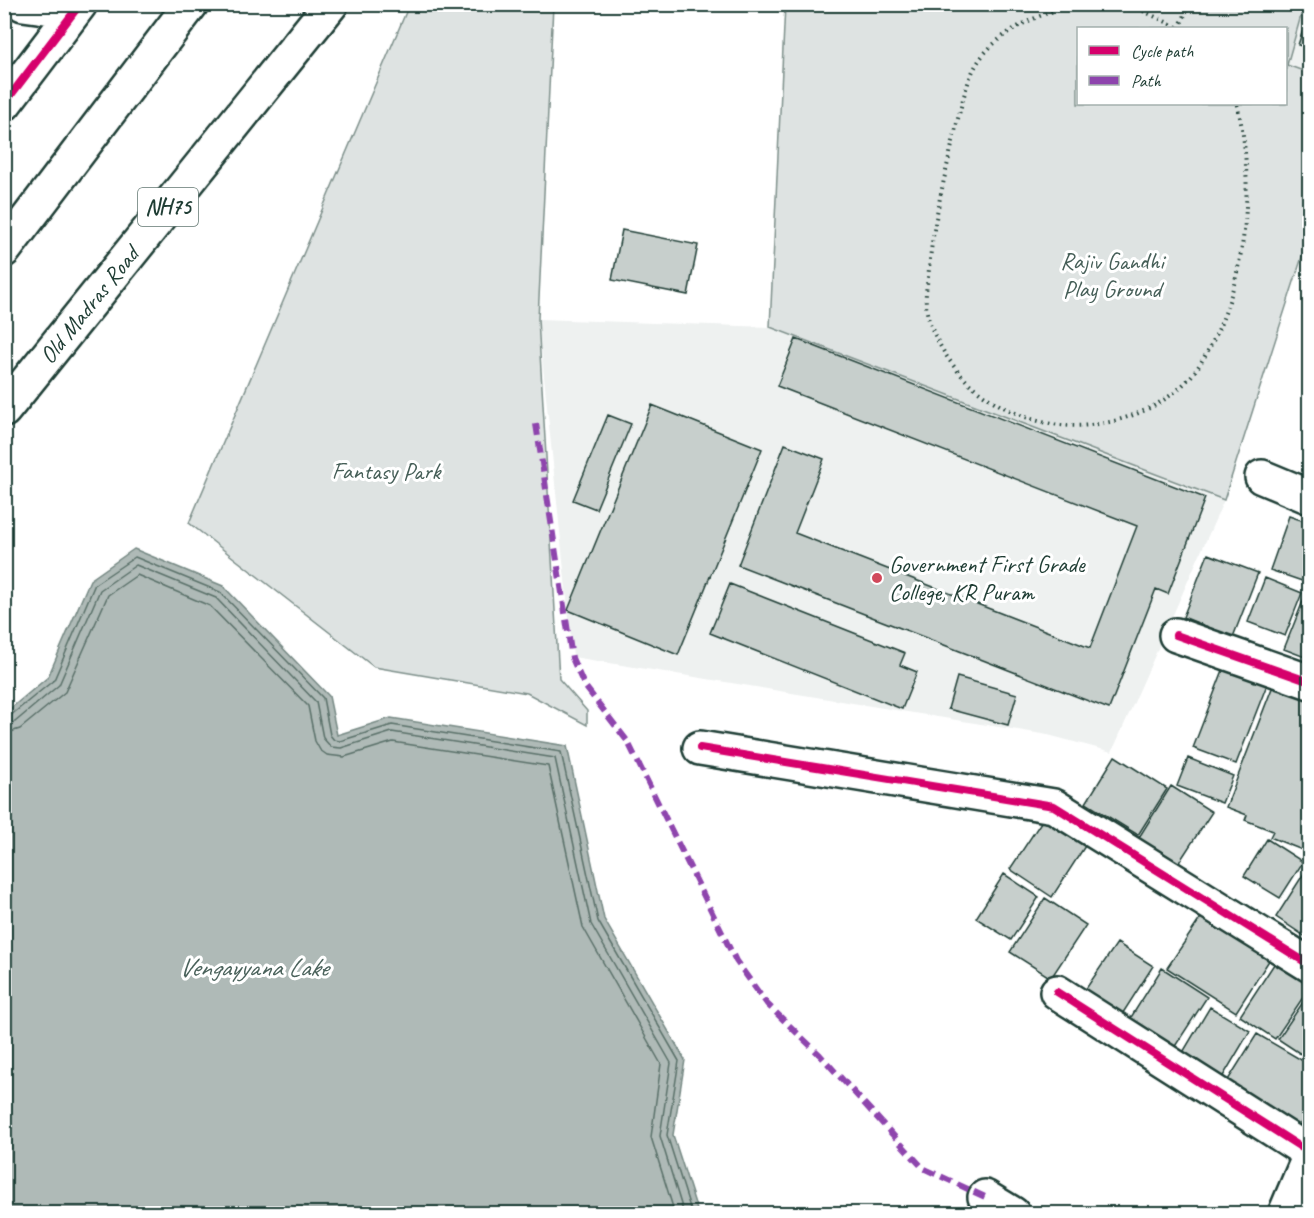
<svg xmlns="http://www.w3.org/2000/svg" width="1314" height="1218" font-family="Caveat,sans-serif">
<rect width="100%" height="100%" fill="#fff"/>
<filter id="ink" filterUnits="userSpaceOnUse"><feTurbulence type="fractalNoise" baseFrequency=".0167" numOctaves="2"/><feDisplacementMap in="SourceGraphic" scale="12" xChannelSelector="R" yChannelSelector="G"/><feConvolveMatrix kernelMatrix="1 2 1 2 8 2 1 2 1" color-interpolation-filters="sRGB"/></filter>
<g filter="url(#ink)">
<!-- built -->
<path fill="#eef1f0" d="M 1304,5 L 1309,5 L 1309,73 L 1287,66 Z
M 538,319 L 770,327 L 1224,500 L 1112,752 L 1048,735 L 573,657 Z"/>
<!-- green -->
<path fill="#dee3e2" stroke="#7e908b" stroke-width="1.5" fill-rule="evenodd" d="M 409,5 L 553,5 L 538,319 L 559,679 L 587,711 L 587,725 L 527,693 L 374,667 L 189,523 Z
M 785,5 L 1304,5 L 1287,65 L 1309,73 L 1309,235 L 1224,500 L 770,327 ZM 1078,28 L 1286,28 L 1286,104 L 1078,104 Z"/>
<!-- water -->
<path fill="#afbab7" stroke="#758883" stroke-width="1.5" d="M 134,549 L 223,586 L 329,696 L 337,735 L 391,718 L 567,746 L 604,919 L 685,1060 L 673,1135 L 698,1213 L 5,1213 L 5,713 L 48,677 L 90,580 Z"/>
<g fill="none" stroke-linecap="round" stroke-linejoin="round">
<!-- shore -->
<path stroke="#596f68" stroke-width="1.5" d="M 4,717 L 10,716 L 54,680 L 95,584 L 135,557 L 220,592 L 323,698 L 330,735 L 334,740 L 340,741 L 392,725 L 561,752 L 598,921 L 679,1061 L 667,1135 L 692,1214
M 4,725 L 15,722 L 59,685 L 100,590 L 136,565 L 216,598 L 316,702 L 323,738 L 331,747 L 341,748 L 392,732 L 555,758 L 591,924 L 671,1063 L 660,1136 L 684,1214
M 4,734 L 20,729 L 65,692 L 108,595 L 137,575 L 210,606 L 308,706 L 315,741 L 320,750 L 327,755 L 344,757 L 393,742 L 548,766 L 583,927 L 661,1064 L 651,1137 L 675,1214"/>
</g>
<!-- building -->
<path fill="#c7cfcc" stroke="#1f3d34" stroke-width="1.5" d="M 1310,9 L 1310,48 L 1298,45 Z
M 622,230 L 698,245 L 688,295 L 612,280 Z
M 796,339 L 1205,498 L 1168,594 L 1156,589 L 1109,709 L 738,565 L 785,444 L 824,459 L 795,533 L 1090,648 L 1137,526 L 777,386 Z
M 652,405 L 762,449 L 678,655 L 568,610 Z
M 608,415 L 631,424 L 596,509 L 573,500 Z
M 1289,516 L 1310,523 L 1310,571 L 1305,582 L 1270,570 Z
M 1208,554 L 1258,573 L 1233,637 L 1183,617 Z
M 1265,578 L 1302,593 L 1285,636 L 1248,622 Z
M 730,584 L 905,653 L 900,665 L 917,672 L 902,709 L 710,633 Z
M 1305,596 L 1310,598 L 1310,659 L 1284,649 Z
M 1225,665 L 1268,682 L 1236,764 L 1193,748 Z
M 957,677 L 1017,694 L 1008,725 L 948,709 Z
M 1274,683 L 1310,697 L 1310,846 L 1307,852 L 1270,837 L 1273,831 L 1245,820 L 1247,815 L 1226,807 Z
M 1115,756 L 1167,789 L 1138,835 L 1086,803 Z
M 1188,758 L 1233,776 L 1222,803 L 1177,786 Z
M 1171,786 L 1212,812 L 1178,864 L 1138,839 Z
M 1045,816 L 1087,843 L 1052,897 L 1010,869 Z
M 1267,839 L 1303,862 L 1280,898 L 1244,876 Z
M 1308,867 L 1310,868 L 1309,939 L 1276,917 Z
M 1004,874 L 1039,897 L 1011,940 L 976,918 Z
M 1045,898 L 1086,925 L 1051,978 L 1010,952 Z
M 1202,916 L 1270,959 L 1236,1012 L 1167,968 Z
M 1117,943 L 1153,966 L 1121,1016 L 1083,993 Z
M 1276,961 L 1310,983 L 1310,987 L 1275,1039 L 1240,1016 Z
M 1162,968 L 1207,997 L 1172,1051 L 1128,1022 Z
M 1310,992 L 1310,1060 L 1278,1039 Z
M 1210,1007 L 1250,1031 L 1222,1078 L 1182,1054 Z
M 1257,1034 L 1310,1065 L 1310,1109 L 1295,1132 L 1223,1088 Z"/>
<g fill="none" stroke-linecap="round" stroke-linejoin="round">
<defs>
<path id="minor" d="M 23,4 L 74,11
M 4,104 L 80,4
M 1262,477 L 1310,497
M 1176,635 L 1310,682
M 700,748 L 1054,806 L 1310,965
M 1057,992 L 1310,1153
M 985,1197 L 1013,1214
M 1285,1214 L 1310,1155"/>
<path id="highway" d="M 4,250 L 191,4
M 4,410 L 331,4"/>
</defs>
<!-- minor casing -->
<use href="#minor" stroke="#1f3d34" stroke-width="38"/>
<!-- highway casing -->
<use href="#highway" stroke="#1f3d34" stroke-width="38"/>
<!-- path -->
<path stroke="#1f3d34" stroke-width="4" stroke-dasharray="1.5 4.5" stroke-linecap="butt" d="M 1081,4 C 1043,11 993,32 974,69 C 965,86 957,122 953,141 C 943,183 933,225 929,269 C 928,280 925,292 926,303 C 927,331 951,367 971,385 C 1004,413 1047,430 1090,425 C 1131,421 1177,401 1200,364 C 1246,292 1257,185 1237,104
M 1114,4 L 1139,9 L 1179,28
M 1179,28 L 1190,4"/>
<!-- minor -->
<use href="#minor" stroke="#fff" stroke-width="33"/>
<!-- highway -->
<use href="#highway" stroke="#fff" stroke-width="33"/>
<!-- quiet -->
<path stroke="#8e44ad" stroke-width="6" stroke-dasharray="12 6" stroke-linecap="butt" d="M 536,424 L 572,658 L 584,685 L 628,742 L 736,961 L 767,1004 L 820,1055 L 923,1168 L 985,1197"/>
<defs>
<path id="cycleway" d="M 4,104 L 80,4
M 1176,635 L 1310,682
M 700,748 L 1054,806 L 1310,965
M 1057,992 L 1310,1153"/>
</defs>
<!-- cycleway casing -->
<use href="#cycleway" stroke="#fff" stroke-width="11"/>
<!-- cycleway -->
<use href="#cycleway" stroke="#d6006c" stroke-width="8"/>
</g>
</g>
<!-- markers -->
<circle fill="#d1495b" stroke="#fff" stroke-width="2" cx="877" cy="578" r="6"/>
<g text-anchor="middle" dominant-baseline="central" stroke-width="6" stroke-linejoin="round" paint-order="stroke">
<!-- shield labels -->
<rect fill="#fff" stroke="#627771" stroke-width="1.5" x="138" y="188" width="60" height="38" rx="4.5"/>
<g font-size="22" font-weight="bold" fill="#1f3d34">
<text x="168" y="207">NH75</text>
</g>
<!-- park labels -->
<g font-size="24" fill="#455e57" stroke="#fff">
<text x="1112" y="261">Rajiv Gandhi<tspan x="1112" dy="28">Play Ground</tspan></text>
<text x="386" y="471">Fantasy Park</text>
</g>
<!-- street labels -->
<g font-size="24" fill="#1f3d34" stroke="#fff">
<text transform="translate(89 305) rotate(-51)">Old Madras Road</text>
</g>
<!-- poi labels -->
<g font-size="24" fill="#1f3d34" stroke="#fff" text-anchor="start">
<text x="889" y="564">Government First Grade<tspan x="889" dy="28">College, KR Puram</tspan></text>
</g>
<!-- water labels -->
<g font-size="26" font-style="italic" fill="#4a625b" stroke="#fff">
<text x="253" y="967">Vengayyana Lake</text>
</g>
</g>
<!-- margin -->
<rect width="1314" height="1218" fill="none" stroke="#fff" stroke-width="24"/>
<rect x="12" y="12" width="1290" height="1194" fill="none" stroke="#1f3d34" stroke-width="2" filter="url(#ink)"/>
<!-- legend -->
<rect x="1077" y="27" width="210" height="78" fill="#ffffff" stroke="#a5b1ae" stroke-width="1.5"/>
<rect x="1089" y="46" width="30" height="9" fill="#d6006c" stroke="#a5b1ae" stroke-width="1.5"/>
<text x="1131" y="57" font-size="18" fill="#1f3d34">Cycle path</text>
<rect x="1089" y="76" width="30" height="9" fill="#8e44ad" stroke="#a5b1ae" stroke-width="1.5"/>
<text x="1131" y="87" font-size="18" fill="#1f3d34">Path</text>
</svg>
